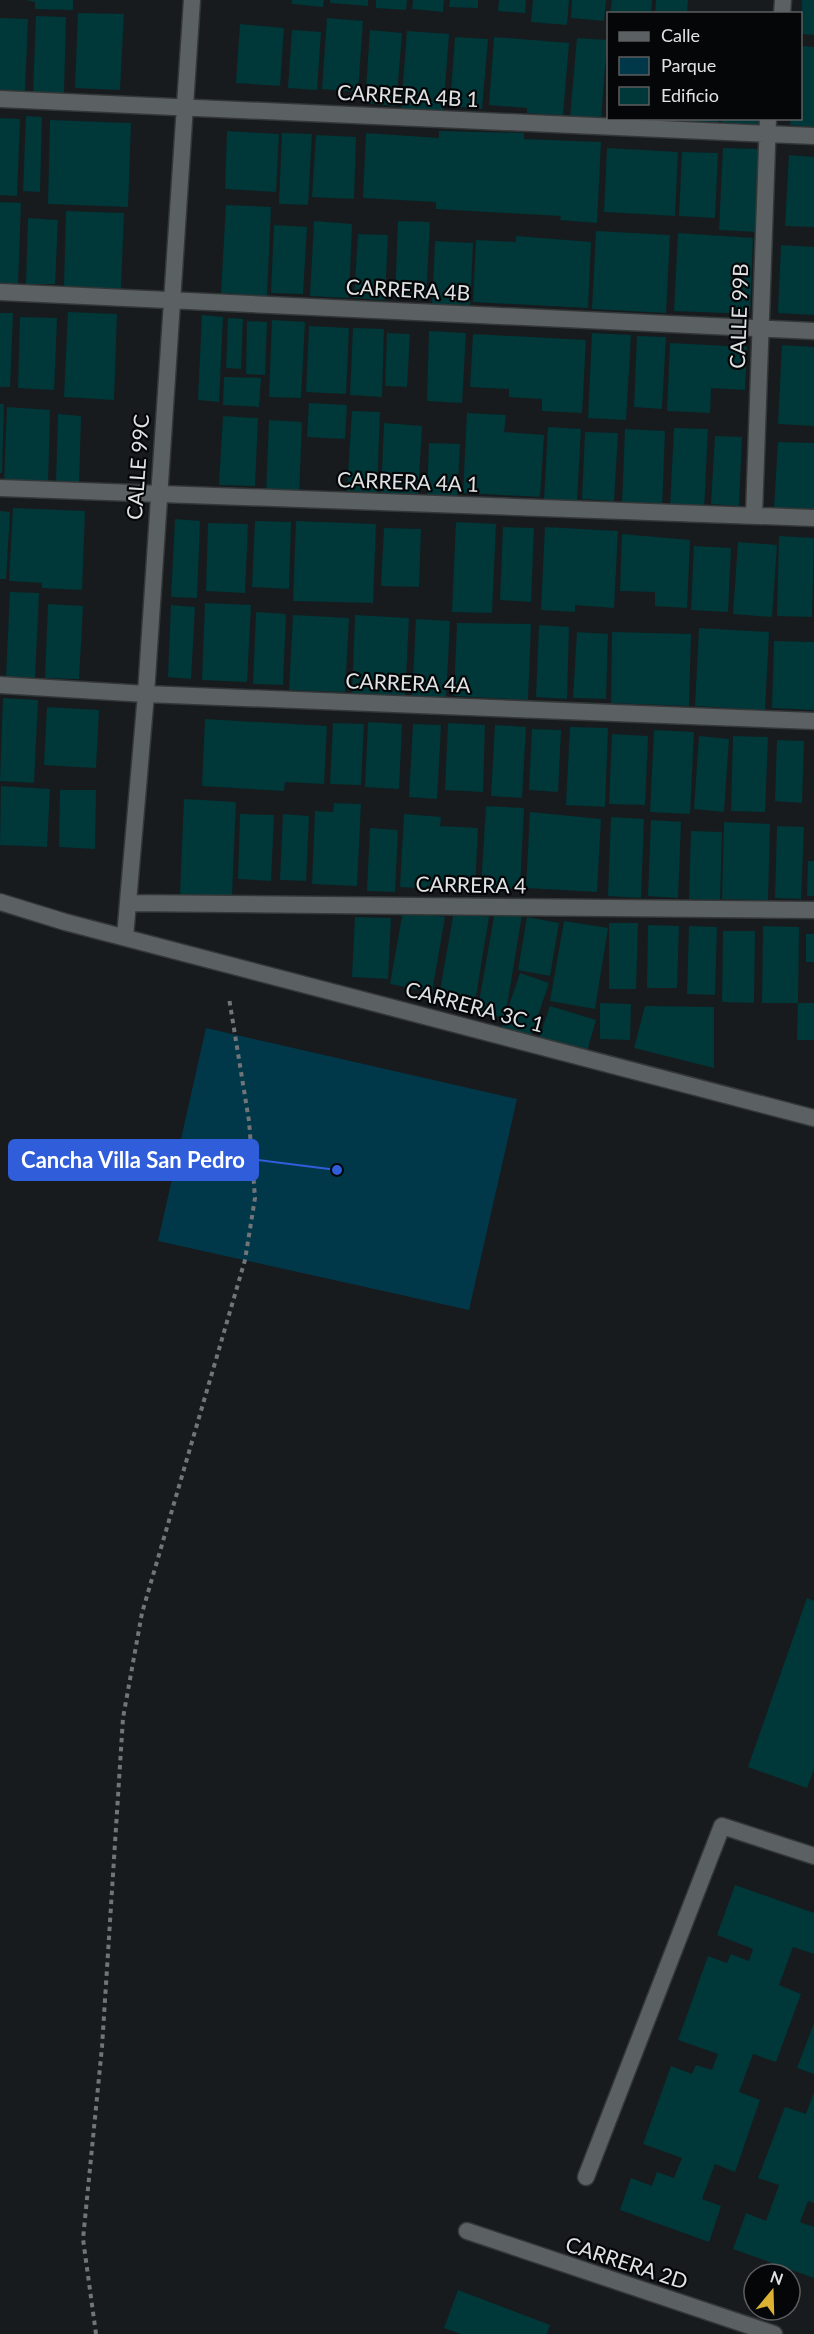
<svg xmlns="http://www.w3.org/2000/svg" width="814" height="2334" font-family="Lato,sans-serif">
<rect width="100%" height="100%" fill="#171b1d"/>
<!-- green -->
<path fill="#00384a" d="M 206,1028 L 517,1099 L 469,1310 L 158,1241 Z"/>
<!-- building -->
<path fill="#003739" d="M 26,0 L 73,0 L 73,10 L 35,9 L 35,2 Z
M 292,0 L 324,0 L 323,7 L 292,4 Z
M 330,0 L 368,0 L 368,6 L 330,3 Z
M 376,0 L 407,0 L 406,10 L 376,8 Z
M 413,0 L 444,0 L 443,12 L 412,9 Z
M 450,0 L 478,0 L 478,8 L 449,7 Z
M 499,0 L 526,0 L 525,13 L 498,11 Z
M 533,0 L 569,0 L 567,25 L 531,22 Z
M 572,0 L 606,0 L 604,21 L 571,18 Z
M 612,0 L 652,0 L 651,14 L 610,14 Z
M 656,0 L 688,0 L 687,14 L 655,14 Z
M 802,0 L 814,0 L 814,35 L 801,34 Z
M 78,13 L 124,14 L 120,90 L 75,88 Z
M 36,16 L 66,17 L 64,93 L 33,92 Z
M 0,18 L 28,19 L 25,91 L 0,90 Z
M 327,18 L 363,21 L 358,92 L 322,89 Z
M 240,24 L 284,28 L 280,86 L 236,83 Z
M 292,30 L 321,32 L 317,90 L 288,88 Z
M 370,30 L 402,33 L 396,106 L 365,103 Z
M 407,31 L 449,34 L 443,113 L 401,109 Z
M 455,37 L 488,39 L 482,109 L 450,106 Z
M 494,37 L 569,43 L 563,116 L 527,113 L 527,108 L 489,105 Z
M 577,38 L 607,40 L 601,120 L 570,117 Z
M 801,46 L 814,47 L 814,127 L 790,125 L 791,118 L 801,118 Z
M 26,116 L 42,117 L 40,192 L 23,191 Z
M 0,118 L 20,119 L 17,196 L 0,195 Z
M 686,118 L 719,118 L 718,126 L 685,124 Z
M 722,118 L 759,118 L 758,126 L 722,123 Z
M 50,120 L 131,123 L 128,207 L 48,204 Z
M 227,131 L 279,134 L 276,192 L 225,189 Z
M 439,131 L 524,133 L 524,139 L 601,142 L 597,223 L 560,220 L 561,216 L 436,209 L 436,202 L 363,198 L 366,133 L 439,138 Z
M 282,133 L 312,134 L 308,205 L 279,204 Z
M 316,135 L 356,137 L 354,199 L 312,197 Z
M 607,148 L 678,152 L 675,216 L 604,212 Z
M 723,148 L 760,149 L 757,232 L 719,230 Z
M 682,152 L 718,153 L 715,218 L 679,216 Z
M 789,155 L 814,157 L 814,227 L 785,226 Z
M 0,202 L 21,203 L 18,286 L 0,285 Z
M 226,205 L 271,207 L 267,296 L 221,293 Z
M 66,211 L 124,213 L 121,289 L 64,287 Z
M 28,218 L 58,220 L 55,284 L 26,284 Z
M 314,221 L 352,224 L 349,298 L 310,296 Z
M 398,221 L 430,222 L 426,299 L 395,298 Z
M 274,225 L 307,227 L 303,294 L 271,293 Z
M 596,231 L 670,235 L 666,313 L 592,309 Z
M 678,233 L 753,238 L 750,314 L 674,311 Z
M 358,234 L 388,235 L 385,300 L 354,298 Z
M 516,236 L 591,242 L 588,308 L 473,302 L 476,240 L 516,242 Z
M 435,241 L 473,243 L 470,309 L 432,307 Z
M 781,245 L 814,247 L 814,315 L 778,313 Z
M 68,312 L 117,314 L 114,400 L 64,397 Z
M 0,313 L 13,313 L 10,387 L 0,387 Z
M 202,315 L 223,317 L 219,402 L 198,400 Z
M 20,317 L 57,318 L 54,390 L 18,388 Z
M 228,318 L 243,319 L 241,369 L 226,368 Z
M 272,320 L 305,322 L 301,398 L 269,397 Z
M 247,321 L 267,322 L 265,375 L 246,374 Z
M 309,326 L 349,328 L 346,394 L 306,392 Z
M 353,328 L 384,329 L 382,397 L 350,395 Z
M 429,331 L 466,333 L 462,403 L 427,401 Z
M 387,333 L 410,334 L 407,387 L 385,386 Z
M 592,333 L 631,335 L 626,420 L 588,418 Z
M 473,334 L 586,340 L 582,413 L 542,411 L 542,399 L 509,397 L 509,389 L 470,387 Z
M 637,336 L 666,337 L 662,409 L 634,407 Z
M 670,343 L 747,347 L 745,390 L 711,388 L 710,413 L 667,411 Z
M 782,345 L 814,347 L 814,426 L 778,424 Z
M 224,377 L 261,378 L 259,407 L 223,405 Z
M 309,403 L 347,405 L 345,439 L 307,437 Z
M 0,404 L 4,404 L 2,473 L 0,473 Z
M 7,407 L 50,410 L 48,484 L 4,482 Z
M 352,411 L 380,412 L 377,493 L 347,491 Z
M 467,413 L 506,415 L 504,432 L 544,435 L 540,497 L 463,493 Z
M 58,414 L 81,416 L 79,485 L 56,485 Z
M 223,416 L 258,418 L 255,486 L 219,485 Z
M 269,420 L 302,422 L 299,497 L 266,495 Z
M 384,423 L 422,426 L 418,496 L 381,494 Z
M 548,427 L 581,429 L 577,501 L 544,499 Z
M 674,428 L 708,429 L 704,510 L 670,508 Z
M 625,429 L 665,431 L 662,507 L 622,505 Z
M 585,432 L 618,433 L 614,501 L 582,499 Z
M 715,436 L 742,437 L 739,506 L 711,504 Z
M 778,442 L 814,443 L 814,510 L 774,508 Z
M 429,443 L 460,444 L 457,500 L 427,498 Z
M 13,508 L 85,511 L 82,590 L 42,588 L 42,583 L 9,581 Z
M 0,511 L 10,512 L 6,579 L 0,579 Z
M 175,519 L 200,521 L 197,598 L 171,597 Z
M 255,521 L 291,522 L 289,589 L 252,587 Z
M 296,521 L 376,524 L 373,603 L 293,601 Z
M 456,522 L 496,524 L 492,613 L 452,612 Z
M 208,523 L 248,524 L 245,593 L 206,591 Z
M 503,527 L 534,528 L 531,602 L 500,600 Z
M 545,527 L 618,531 L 614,608 L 575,605 L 575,612 L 541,610 Z
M 384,528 L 421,529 L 419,587 L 381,586 Z
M 622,534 L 690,540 L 687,608 L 655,606 L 655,592 L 620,591 Z
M 779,536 L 814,538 L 812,617 L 777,616 Z
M 738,542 L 777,545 L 772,617 L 733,614 Z
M 694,546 L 731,548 L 728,612 L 691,610 Z
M 10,592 L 39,593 L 35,678 L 6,677 Z
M 205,603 L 251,605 L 247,682 L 202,680 Z
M 48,604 L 83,606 L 79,679 L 45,678 Z
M 171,605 L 195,607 L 191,679 L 168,677 Z
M 256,612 L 286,614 L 283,685 L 253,684 Z
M 293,615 L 349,618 L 345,692 L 289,690 Z
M 355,615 L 409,618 L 405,698 L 352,695 Z
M 416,619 L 450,621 L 446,699 L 412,698 Z
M 457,623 L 531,624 L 528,700 L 454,696 Z
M 539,625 L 569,627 L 567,699 L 536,697 Z
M 699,628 L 769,632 L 765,710 L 695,706 Z
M 577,632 L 608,634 L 606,699 L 573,698 Z
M 612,632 L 691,634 L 689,706 L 611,703 Z
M 774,641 L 814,642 L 814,710 L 772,708 Z
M 3,698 L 38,700 L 34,783 L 0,781 Z
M 47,707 L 99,710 L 96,768 L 44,765 Z
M 205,719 L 327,726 L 324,784 L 285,782 L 284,791 L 202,786 Z
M 368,722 L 402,724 L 399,789 L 365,787 Z
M 333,723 L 364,724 L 361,785 L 330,784 Z
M 448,723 L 485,725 L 483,792 L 445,790 Z
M 413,724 L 441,725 L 437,799 L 409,797 Z
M 495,725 L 526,727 L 522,798 L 491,796 Z
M 570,727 L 608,728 L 605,807 L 566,805 Z
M 532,729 L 561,730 L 558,792 L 529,790 Z
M 654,730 L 694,732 L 690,814 L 650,812 Z
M 612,734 L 648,736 L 645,805 L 609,804 Z
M 699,736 L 729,739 L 724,812 L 694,809 Z
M 733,736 L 768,737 L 765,812 L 731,811 Z
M 777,740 L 804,741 L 802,803 L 775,801 Z
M 1,786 L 50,789 L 47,847 L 0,845 Z
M 60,790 L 96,790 L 95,849 L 59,847 Z
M 184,799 L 236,802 L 232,896 L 180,894 Z
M 334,803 L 361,804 L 357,886 L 312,884 L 315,811 L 333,812 Z
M 486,806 L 524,808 L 520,889 L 481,887 Z
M 530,812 L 601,819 L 597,892 L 526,888 Z
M 240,814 L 274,815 L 271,881 L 238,879 Z
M 283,814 L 309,816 L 306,881 L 280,880 Z
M 404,814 L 441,817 L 440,826 L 478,828 L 475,891 L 400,887 Z
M 611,817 L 644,819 L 641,898 L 608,896 Z
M 651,820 L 681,822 L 678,898 L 648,896 Z
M 724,822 L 770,824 L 768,900 L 722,899 Z
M 777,826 L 804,827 L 801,899 L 775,898 Z
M 370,828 L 398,830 L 395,892 L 367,891 Z
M 691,831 L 722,832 L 720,900 L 689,899 Z
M 808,861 L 814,861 L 814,896 L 807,896 Z
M 403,911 L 445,917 L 432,992 L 390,984 Z
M 454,911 L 489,917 L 475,1002 L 439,996 Z
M 495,911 L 522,915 L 505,1018 L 477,1013 Z
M 355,917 L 391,918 L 388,979 L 352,977 Z
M 527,917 L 559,923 L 550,976 L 518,970 Z
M 564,921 L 608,928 L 595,1009 L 550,1001 Z
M 609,923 L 638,923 L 636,989 L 609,989 Z
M 648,925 L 679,926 L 677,988 L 647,988 Z
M 689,926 L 717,927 L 715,995 L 687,994 Z
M 763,926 L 799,927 L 798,1003 L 762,1003 Z
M 723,931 L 755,931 L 754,1003 L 722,1002 Z
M 806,934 L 814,934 L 814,962 L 806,962 Z
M 520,973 L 549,983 L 530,1039 L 501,1029 Z
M 600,1003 L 631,1004 L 630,1040 L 600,1039 Z
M 798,1003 L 814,1003 L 814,1040 L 797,1040 Z
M 550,1006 L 596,1020 L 586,1055 L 538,1041 Z
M 645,1006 L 714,1007 L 714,1068 L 634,1048 Z
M 807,1598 L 814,1601 L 814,1769 L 807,1788 L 748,1767 Z
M 735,1885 L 814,1913 L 814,1954 L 793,1947 L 779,1985 L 801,1994 L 776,2062 L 753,2054 L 739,2092 L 760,2100 L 735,2172 L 715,2164 L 702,2199 L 721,2206 L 709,2242 L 620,2210 L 631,2178 L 652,2186 L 657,2172 L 674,2178 L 682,2158 L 643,2144 L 671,2066 L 692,2074 L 696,2065 L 712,2070 L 718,2054 L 678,2040 L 708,1956 L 727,1963 L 731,1954 L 749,1961 L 753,1949 L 717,1935 Z
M 814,2023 L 814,2074 L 797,2068 Z
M 814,2092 L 814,2203 L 808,2201 L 800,2222 L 814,2227 L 814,2278 L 733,2249 L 746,2213 L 766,2221 L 779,2185 L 758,2178 L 785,2107 L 806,2114 Z
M 458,2290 L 550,2325 L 547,2334 L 461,2334 L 444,2328 Z"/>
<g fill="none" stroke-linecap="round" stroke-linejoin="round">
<defs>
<path id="service" d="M 586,2177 L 722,1826 L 814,1856"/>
<path id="minor" d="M 782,14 L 783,0
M 0,99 L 814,136
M 0,292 L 814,331
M 0,488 L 814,518
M 754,515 L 768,118
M 0,685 L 146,694 L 814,721
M 0,902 L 65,922 L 814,1118
M 128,903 L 814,910
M 125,937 L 146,694 L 192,0
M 467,2231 L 774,2334"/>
</defs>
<!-- service casing -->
<use href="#service" stroke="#343738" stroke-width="19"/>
<!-- minor casing -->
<use href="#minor" stroke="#343738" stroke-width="19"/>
<!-- path -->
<path stroke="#727577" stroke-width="4" stroke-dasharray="4.5 4.5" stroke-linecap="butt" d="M 96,2334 L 83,2239 L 102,2047 L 123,1718 L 142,1613 L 245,1260 L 255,1198 L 249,1121 L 229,998"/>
<!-- service -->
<use href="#service" stroke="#5b6062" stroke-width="16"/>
<!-- minor -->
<use href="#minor" stroke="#5b6062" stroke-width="16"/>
</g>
<g text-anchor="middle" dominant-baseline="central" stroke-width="4.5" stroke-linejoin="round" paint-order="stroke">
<!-- street labels -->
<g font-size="21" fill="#e0e3e4" stroke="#050607">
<text transform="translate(408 95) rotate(3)">CARRERA 4B 1</text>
<text transform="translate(408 289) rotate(3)">CARRERA 4B</text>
<text transform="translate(738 316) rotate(-88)">CALLE 99B</text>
<text transform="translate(137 467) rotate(-86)">CALLE 99C</text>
<text transform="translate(408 481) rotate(2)">CARRERA 4A 1</text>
<text transform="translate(408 682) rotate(2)">CARRERA 4A</text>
<text transform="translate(471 884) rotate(1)">CARRERA 4</text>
<text transform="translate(475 1006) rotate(15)">CARRERA 3C 1</text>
<text transform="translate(627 2262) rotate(18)">CARRERA 2D</text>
</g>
</g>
<!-- callouts -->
<path fill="none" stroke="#305dd9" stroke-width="2" d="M337 1170L258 1160"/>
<circle fill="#305dd9" stroke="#050607" stroke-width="2" cx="337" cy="1170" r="6"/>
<rect fill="#305dd9" stroke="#305dd9" stroke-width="2" x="9" y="1140" width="249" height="40" rx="6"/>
<g font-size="22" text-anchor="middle" font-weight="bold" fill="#fff">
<text x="133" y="1168">Cancha Villa San Pedro</text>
</g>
<!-- legend -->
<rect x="607" y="12" width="195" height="108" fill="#050607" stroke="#5d5e5f" stroke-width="1.5"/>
<rect x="619" y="32" width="30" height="9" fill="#5b6062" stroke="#5d5e5f" stroke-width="1.5"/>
<text x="661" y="42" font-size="18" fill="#e0e3e4">Calle</text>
<rect x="619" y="57" width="30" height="18" fill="#00384a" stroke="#5d5e5f" stroke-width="1.5"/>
<text x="661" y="72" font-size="18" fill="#e0e3e4">Parque</text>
<rect x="619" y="87" width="30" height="18" fill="#003739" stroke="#5d5e5f" stroke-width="1.5"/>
<text x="661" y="102" font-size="18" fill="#e0e3e4">Edificio</text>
<!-- north arrow -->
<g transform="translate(772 2292) rotate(19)"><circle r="28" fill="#050607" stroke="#5d5e5f" stroke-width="1.5"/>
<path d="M0-4.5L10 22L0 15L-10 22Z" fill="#dcb233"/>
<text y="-9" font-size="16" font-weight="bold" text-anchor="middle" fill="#e0e3e4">N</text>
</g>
</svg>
